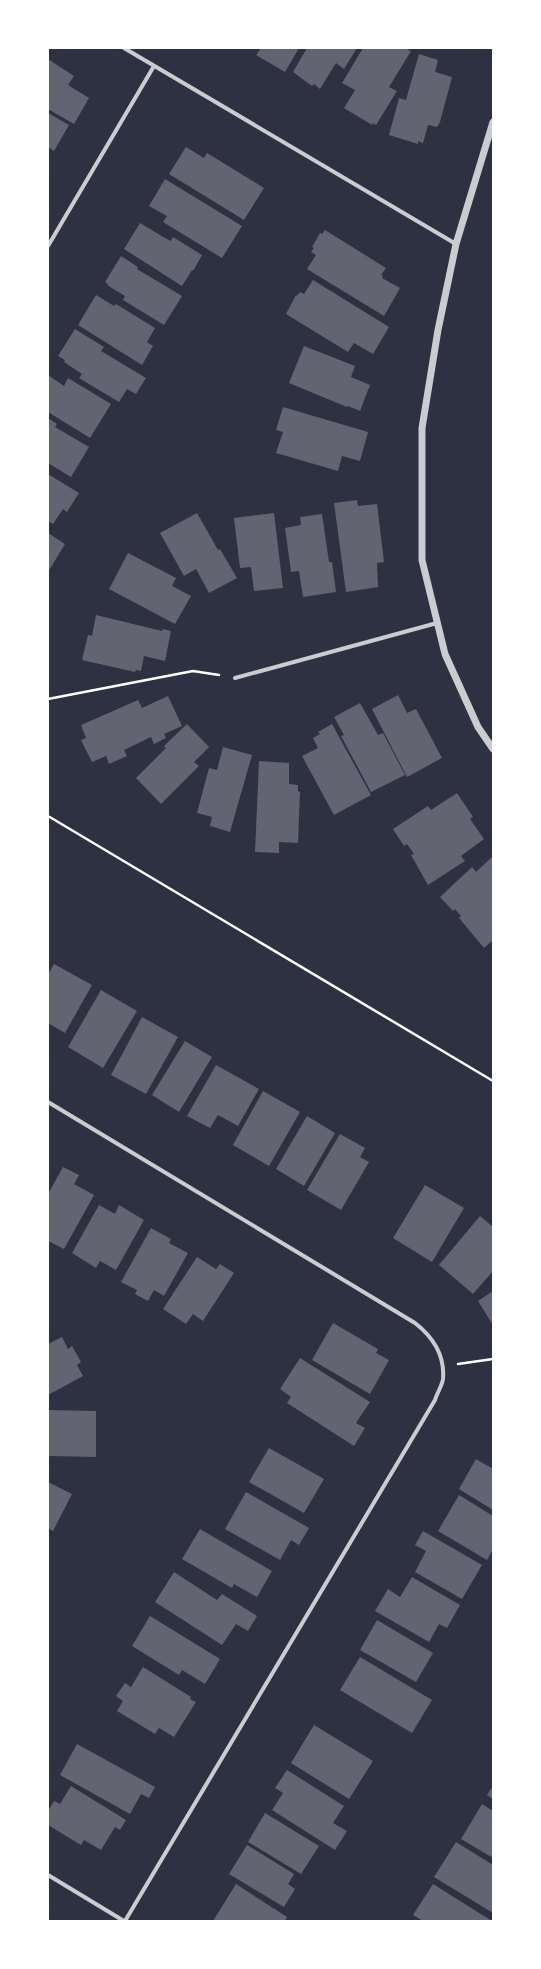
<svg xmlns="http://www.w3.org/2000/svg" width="541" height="1969" font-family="Poppins,sans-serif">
<rect width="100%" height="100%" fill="#2d3142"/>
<!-- building -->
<path fill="#626471" d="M 261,48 L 299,48 L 285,72 L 256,55 Z
M 307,48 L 357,48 L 344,69 L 336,63 L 320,89 L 314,84 L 312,86 L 293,72 Z
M 363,48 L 409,48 L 408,50 L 411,51 L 389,87 L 397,91 L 376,125 L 373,123 L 372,125 L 344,108 L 355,90 L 342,83 Z
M 419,54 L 438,60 L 435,72 L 452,77 L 440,122 L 437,127 L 428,125 L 423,143 L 418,141 L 418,144 L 389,135 L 399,98 L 406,100 Z
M 48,59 L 74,76 L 68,85 L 89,98 L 74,124 L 48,109 Z
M 48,113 L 69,125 L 54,151 L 48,147 Z
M 186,147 L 204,158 L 207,153 L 264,188 L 244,220 L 169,174 Z
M 165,179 L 242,226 L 222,258 L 163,222 L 167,216 L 149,206 Z
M 140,223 L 165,238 L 171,241 L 173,237 L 202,255 L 193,271 L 192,270 L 182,286 L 124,249 Z
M 325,230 L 386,268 L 381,275 L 383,276 L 382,278 L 400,288 L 384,316 L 307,269 L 316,255 L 311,252 L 314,248 L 312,247 L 320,233 L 322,234 Z
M 121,256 L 138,267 L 137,269 L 182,296 L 164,325 L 123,300 L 125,296 L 107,285 L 108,284 L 105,282 Z
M 313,280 L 389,327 L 373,354 L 354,343 L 348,352 L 286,314 L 296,295 L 297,296 L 300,292 L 304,294 Z
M 96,295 L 114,306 L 116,304 L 155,328 L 147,342 L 153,346 L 142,365 L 78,325 Z
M 75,329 L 104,347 L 101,351 L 146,378 L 136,394 L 127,389 L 119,402 L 79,378 L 82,374 L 64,362 L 65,360 L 58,356 Z
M 304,346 L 355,366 L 351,377 L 370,385 L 360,411 L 348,406 L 347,407 L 289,383 Z
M 48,375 L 64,386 L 68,378 L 111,404 L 90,438 L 48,412 Z
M 283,407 L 368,432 L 360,461 L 342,456 L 338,471 L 276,453 L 283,432 L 276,430 Z
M 48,418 L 57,424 L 55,427 L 89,447 L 71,477 L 48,463 Z
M 48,474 L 79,493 L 67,512 L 63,509 L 53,524 L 48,521 Z
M 357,500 L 358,506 L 377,504 L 384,562 L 377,563 L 378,587 L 346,592 L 334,503 Z
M 197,513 L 218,550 L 220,549 L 237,578 L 209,593 L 196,569 L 184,576 L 160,533 Z
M 274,513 L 283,588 L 254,591 L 251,567 L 240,568 L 234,518 Z
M 322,514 L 329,562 L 332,562 L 336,592 L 303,597 L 299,571 L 291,572 L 285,528 L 301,525 L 300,517 Z
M 48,533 L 65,544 L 48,572 Z
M 128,553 L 176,578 L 172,586 L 191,596 L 175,624 L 109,589 Z
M 96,615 L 162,631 L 163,629 L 171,631 L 165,661 L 144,656 L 141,671 L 136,670 L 135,672 L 82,660 L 88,635 L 92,636 Z
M 398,695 L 407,713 L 416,709 L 442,758 L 407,777 L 372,709 Z
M 168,696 L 182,726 L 164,734 L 166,738 L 154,744 L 151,737 L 124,750 L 127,756 L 109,764 L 106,756 L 92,762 L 81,740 L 86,738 L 81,725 L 138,700 L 142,708 Z
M 360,703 L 378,735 L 383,733 L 405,775 L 371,792 L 341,736 L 344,735 L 334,717 Z
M 187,724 L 209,747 L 194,762 L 199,766 L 161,804 L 136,778 L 166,748 L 164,746 Z
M 332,724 L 371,795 L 334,815 L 302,756 L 318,748 L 313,738 L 320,734 L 318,732 Z
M 223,747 L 252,755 L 230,832 L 210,826 L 212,817 L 197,813 L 209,768 L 217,770 Z
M 259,761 L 289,763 L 289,784 L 298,785 L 298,791 L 300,792 L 298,843 L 279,842 L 279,853 L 255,852 Z
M 457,793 L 473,817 L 470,819 L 484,839 L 461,856 L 465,861 L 428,885 L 411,855 L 414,854 L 407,844 L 404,846 L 393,829 L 428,806 L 431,810 Z
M 493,856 L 493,940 L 484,948 L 459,918 L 461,916 L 455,909 L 453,911 L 440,897 L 472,867 L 476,872 Z
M 54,964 L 92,985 L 65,1033 L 48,1023 L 48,974 Z
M 101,990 L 137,1011 L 103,1068 L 68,1047 Z
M 142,1017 L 178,1037 L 146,1094 L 111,1075 Z
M 185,1041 L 212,1057 L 179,1112 L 152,1095 Z
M 216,1065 L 259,1089 L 238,1126 L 218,1115 L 210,1128 L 187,1116 Z
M 263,1091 L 300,1112 L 269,1166 L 233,1145 Z
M 307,1116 L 335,1133 L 304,1186 L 276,1169 Z
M 340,1134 L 365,1148 L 360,1157 L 369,1162 L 341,1210 L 307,1190 Z
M 63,1167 L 79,1175 L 74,1184 L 94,1195 L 64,1249 L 48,1241 L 48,1194 Z
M 425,1185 L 464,1208 L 432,1262 L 393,1238 Z
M 99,1205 L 115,1214 L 119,1205 L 144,1220 L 116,1270 L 100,1261 L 96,1268 L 72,1253 Z
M 480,1216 L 493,1227 L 493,1271 L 473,1294 L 439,1265 Z
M 151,1228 L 171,1239 L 169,1243 L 188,1253 L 164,1296 L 154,1290 L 148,1301 L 135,1294 L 137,1290 L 121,1282 Z
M 197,1257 L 216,1269 L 220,1264 L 234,1273 L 203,1321 L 193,1314 L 186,1324 L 163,1309 Z
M 493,1291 L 493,1325 L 478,1301 Z
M 333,1323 L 378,1349 L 376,1353 L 389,1360 L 370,1394 L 312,1360 Z
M 62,1337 L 68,1349 L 72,1346 L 81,1362 L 77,1365 L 83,1376 L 48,1395 L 48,1344 Z
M 300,1358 L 370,1402 L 356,1423 L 365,1428 L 354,1446 L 287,1403 L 291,1397 L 280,1389 Z
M 48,1410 L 96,1411 L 96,1457 L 48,1456 Z
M 269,1448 L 324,1479 L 304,1513 L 249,1482 Z
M 476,1459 L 493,1469 L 493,1510 L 459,1489 Z
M 48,1482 L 72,1494 L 53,1531 L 48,1528 Z
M 246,1492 L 309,1528 L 299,1545 L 291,1540 L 280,1560 L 225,1529 Z
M 459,1495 L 493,1516 L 493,1549 L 487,1560 L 438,1531 Z
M 200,1529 L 272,1571 L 257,1597 L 234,1584 L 232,1588 L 182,1559 Z
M 423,1531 L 482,1565 L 462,1599 L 415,1572 L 426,1551 L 415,1545 Z
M 174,1572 L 217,1600 L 222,1594 L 257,1616 L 248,1631 L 236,1624 L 222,1645 L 155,1602 Z
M 412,1577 L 460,1605 L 447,1628 L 439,1624 L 429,1642 L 375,1611 L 388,1589 L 400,1597 Z
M 150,1616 L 220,1659 L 205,1684 L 182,1670 L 179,1675 L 132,1646 Z
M 377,1620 L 433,1653 L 416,1682 L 360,1650 Z
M 360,1657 L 432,1700 L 412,1733 L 340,1690 Z
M 143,1667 L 191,1697 L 190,1699 L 196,1702 L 174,1737 L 159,1728 L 155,1734 L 117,1711 L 123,1701 L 116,1696 L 125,1683 L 131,1687 Z
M 314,1725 L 373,1761 L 349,1799 L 291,1763 Z
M 77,1744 L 155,1787 L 149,1798 L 141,1794 L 130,1814 L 60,1775 Z
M 287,1770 L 344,1806 L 333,1823 L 347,1831 L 335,1850 L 272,1810 L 283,1793 L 275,1788 Z
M 71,1786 L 126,1820 L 120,1830 L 115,1827 L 101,1850 L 84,1840 L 81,1845 L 48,1825 L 48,1811 L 54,1801 L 60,1804 Z
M 493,1786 L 493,1799 L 487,1795 Z
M 482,1804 L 493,1811 L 493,1858 L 461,1839 Z
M 265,1813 L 319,1846 L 301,1874 L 248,1842 Z
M 456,1842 L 493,1865 L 493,1913 L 434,1877 Z
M 247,1845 L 294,1874 L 288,1884 L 295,1889 L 284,1907 L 229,1874 Z
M 236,1884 L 287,1917 L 285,1921 L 213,1921 Z
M 433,1884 L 492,1921 L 423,1921 L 413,1915 Z"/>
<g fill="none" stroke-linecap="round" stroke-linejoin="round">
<!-- path -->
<path stroke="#fff" stroke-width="2.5" d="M 48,699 L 193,671 L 219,675
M 48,816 L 493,1081
M 458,1364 L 493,1359"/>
<!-- minor -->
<path stroke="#caccd0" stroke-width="4" d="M 124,48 L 456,244
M 48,246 L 154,66
M 235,678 L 437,623
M 48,1102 L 415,1323 C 433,1337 445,1355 443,1379 C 442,1386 437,1393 435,1400 L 125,1921
M 48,1875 L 124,1921"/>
<!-- tertiary -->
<path stroke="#caccd0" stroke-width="7" d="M 493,122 L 456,244 L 438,330 L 422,428 L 422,560 L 445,654 L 478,727 L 493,749"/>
</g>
<!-- border -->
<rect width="541" height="1969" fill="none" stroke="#ffffff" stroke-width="98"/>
</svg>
